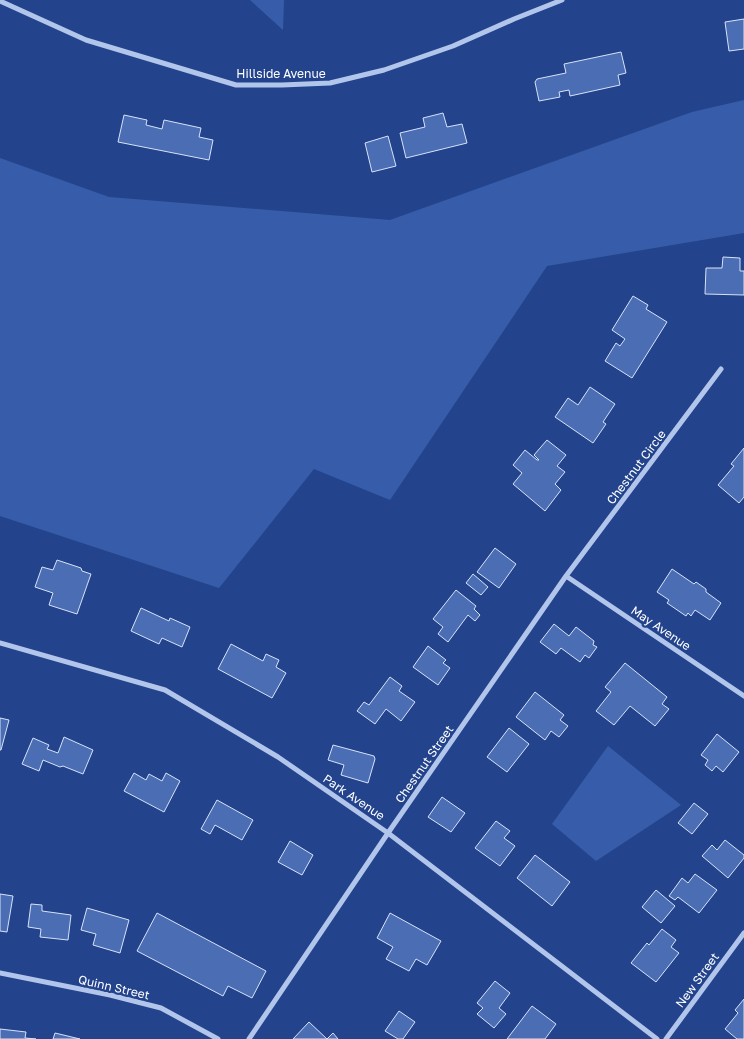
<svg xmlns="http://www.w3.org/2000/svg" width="744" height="1039" font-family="'Golos Text',sans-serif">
<rect width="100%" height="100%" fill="#23448d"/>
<!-- green -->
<path fill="#375daa" d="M 250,0 L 284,0 L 283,30 Z
M 744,100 L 744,233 L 547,266 L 390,500 L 314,469 L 219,588 L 0,516 L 0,158 L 109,197 L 390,220 L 692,112 Z
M 608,746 L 681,805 L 596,861 L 552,824 Z"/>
<!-- building -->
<path fill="#4b6db4" stroke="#d7e2f8" d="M 744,19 L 744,49 L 729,51 L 725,22 Z
M 621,52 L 626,73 L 618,75 L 620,85 L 570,96 L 569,90 L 559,92 L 560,97 L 539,101 L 535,82 L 537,79 L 566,73 L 564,64 Z
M 443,113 L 447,127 L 462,124 L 467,143 L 406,158 L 400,133 L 425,127 L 423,118 Z
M 124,115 L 147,120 L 146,125 L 162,129 L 164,120 L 201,128 L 199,137 L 213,140 L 209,160 L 118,142 Z
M 388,136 L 396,166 L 372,172 L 365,143 Z
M 723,257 L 740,258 L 740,271 L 744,271 L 744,295 L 705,294 L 706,268 L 722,268 Z
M 633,296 L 648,305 L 646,309 L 667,322 L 632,378 L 605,361 L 616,343 L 620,346 L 625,339 L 612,330 Z
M 590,387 L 615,404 L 603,422 L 606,424 L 593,443 L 555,417 L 568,398 L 578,405 Z
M 547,440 L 566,455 L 557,466 L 565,472 L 555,484 L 561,490 L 545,511 L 513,484 L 522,473 L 513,465 L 525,450 L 537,460 L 539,460 L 534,455 Z
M 744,448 L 744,497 L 739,503 L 718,485 L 734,466 L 731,464 Z
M 495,548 L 516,564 L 499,588 L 477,572 Z
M 57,560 L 81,568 L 82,571 L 91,574 L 77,614 L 49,605 L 53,593 L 35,587 L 42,567 L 53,570 Z
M 672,569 L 694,584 L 696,582 L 706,589 L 706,592 L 721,603 L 710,620 L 695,610 L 691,616 L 688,613 L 686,616 L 667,603 L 669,600 L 657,592 Z
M 473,574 L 488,587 L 481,595 L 466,583 Z
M 456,590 L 476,606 L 474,609 L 480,615 L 475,621 L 468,615 L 448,642 L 438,634 L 443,627 L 433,619 Z
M 141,608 L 169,621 L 170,618 L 190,627 L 182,647 L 162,638 L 159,644 L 131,631 Z
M 554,624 L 569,636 L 576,627 L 594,641 L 593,645 L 597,647 L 589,658 L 585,655 L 580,662 L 561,648 L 556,654 L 540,642 Z
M 231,644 L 263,661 L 266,654 L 279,660 L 276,667 L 286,673 L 272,698 L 218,669 Z
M 428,646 L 446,660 L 443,663 L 450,668 L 438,685 L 413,667 Z
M 625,663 L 667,697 L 662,704 L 669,709 L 655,726 L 630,706 L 614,725 L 596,711 L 611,692 L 605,687 Z
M 390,677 L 402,686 L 399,691 L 415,702 L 401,721 L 386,709 L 375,724 L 357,711 L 364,702 L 369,705 Z
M 535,692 L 564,715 L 560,720 L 568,726 L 559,737 L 551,731 L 545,740 L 516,717 Z
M 0,718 L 9,720 L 1,750 L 0,750 Z
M 509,728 L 529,744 L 507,772 L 487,757 Z
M 717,734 L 739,752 L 723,772 L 716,766 L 712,771 L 705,765 L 708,760 L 701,755 Z
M 64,737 L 93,750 L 83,774 L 63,766 L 60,767 L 43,760 L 39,771 L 22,764 L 33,738 L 49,745 L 47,749 L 58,753 Z
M 333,745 L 374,756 L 375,759 L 368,783 L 341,775 L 344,765 L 328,760 Z
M 134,773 L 146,780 L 149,774 L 162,781 L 166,773 L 180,781 L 164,812 L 124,791 Z
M 442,797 L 465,813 L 451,832 L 428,817 Z
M 217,800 L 253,820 L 242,840 L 215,825 L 210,834 L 201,829 Z
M 694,803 L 708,814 L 692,834 L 678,823 Z
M 496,821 L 510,831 L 504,838 L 515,846 L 500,866 L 475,848 Z
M 725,840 L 744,855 L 744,858 L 728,878 L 702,856 L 712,845 L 717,850 Z
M 290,841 L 313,855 L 302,875 L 278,862 Z
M 535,855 L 570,882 L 552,906 L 517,878 Z
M 695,874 L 717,890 L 699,913 L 678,897 L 675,900 L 669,896 L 682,878 L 688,883 Z
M 656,890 L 675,906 L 661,923 L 642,907 Z
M 0,894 L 13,896 L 7,932 L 0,931 Z
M 31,904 L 42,905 L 42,911 L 71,915 L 68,940 L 40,937 L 41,929 L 28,927 Z
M 87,908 L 129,920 L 120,953 L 93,945 L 96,934 L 81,930 Z
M 157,913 L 266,971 L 252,998 L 228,986 L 223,996 L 137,951 Z
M 390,913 L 441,941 L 427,965 L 416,959 L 409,971 L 386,959 L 393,947 L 377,938 Z
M 662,929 L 676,940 L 671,947 L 679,953 L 656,982 L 631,963 L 647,943 L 649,945 Z
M 495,981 L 510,993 L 499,1008 L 506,1014 L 494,1028 L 477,1014 L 483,1008 L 477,1003 Z
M 744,999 L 744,1039 L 737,1039 L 725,1029 L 738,1013 L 735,1010 Z
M 532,1006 L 556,1024 L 545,1039 L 507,1039 Z
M 399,1011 L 415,1022 L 403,1039 L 398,1039 L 385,1031 Z
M 309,1022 L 327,1039 L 333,1033 L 338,1039 L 293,1039 Z
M 0,1029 L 26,1032 L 25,1038 L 36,1039 L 0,1039 Z
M 55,1033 L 80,1039 L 53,1039 Z"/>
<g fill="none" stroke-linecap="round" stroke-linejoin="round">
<!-- minor -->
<path stroke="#b2c5eb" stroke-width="5" d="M 0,1 L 86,40 L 236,85 L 282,85 L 330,83 L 384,70 L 453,46 L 514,19 L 562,0
M 566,576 L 744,696
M 0,643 L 165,690 L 278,757 L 388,833 L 657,1039
M 0,973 L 110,995 L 161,1008 L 218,1039
M 249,1039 L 388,833 L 566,576 L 721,369
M 666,1039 L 744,933"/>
</g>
<g text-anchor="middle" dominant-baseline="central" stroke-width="4.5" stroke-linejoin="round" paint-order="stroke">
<!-- street labels -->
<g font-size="12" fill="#fff" stroke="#23448d">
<text x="281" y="73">Hillside Avenue</text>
<text transform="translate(636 467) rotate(-53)">Chestnut Circle</text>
<text transform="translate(661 628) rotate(34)">May Avenue</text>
<text transform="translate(424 764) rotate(-55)">Chestnut Street</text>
<text transform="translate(354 797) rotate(34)">Park Avenue</text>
<text transform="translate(697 980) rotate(-54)">New Street</text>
<text transform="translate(114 987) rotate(13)">Quinn Street</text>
</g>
</g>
</svg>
